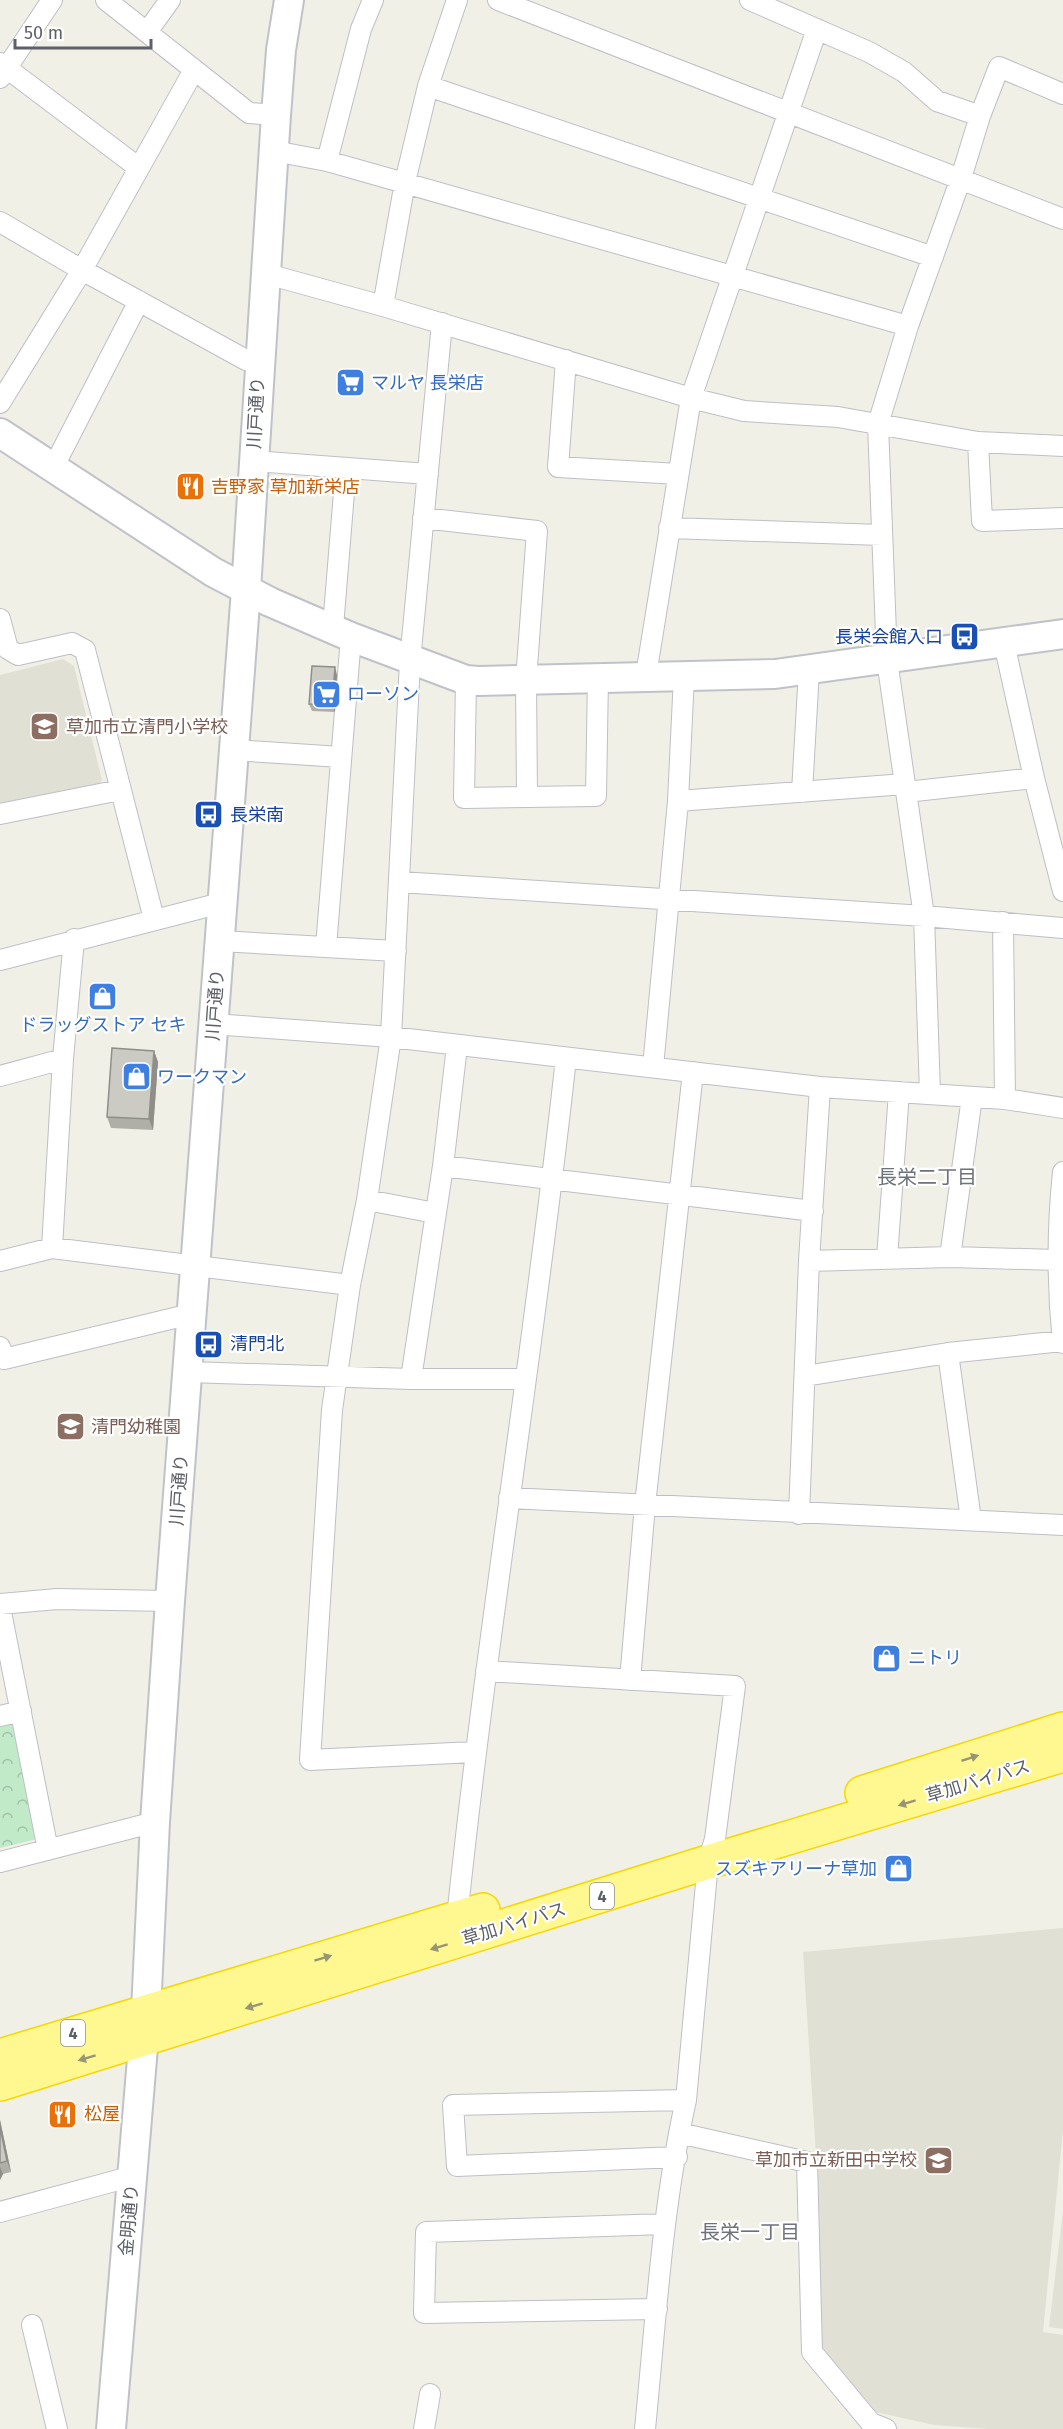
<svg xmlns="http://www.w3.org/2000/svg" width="1063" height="2429" font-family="'Fira Sans','Noto Sans JP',sans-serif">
<defs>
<pattern id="park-crowns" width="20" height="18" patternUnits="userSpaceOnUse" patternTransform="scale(1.5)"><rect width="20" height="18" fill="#c1eac9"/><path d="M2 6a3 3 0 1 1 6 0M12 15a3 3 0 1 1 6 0" fill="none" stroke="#a0c1a7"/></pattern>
</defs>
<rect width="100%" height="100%" fill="#f1f0e6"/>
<!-- education -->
<path fill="#e1e0d5" d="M 63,659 L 74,666 L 102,780 L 98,787 L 0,807 L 0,675 Z
M 1063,1928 L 1063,2130 L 1043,2332 L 1063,2335 L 1063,2429 L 989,2429 L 934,2425 L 876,2412 L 820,2349 L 819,2203 L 803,1952 Z
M 1063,2211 L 1063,2329 L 1049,2327 Z"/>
<!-- park -->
<path fill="url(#park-crowns)" d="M 12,1724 L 37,1839 L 0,1848 L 0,1727 Z"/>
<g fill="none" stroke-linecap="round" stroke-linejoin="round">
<defs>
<path id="street" d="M 106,0 L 249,113 L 276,115
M 498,0 L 1063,219
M 750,0 L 869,52 L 904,72 L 937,101 L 980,116
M 147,32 L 170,0
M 0,63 L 139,168
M 0,78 L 52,0
M 428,86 L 933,257
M 274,151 L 327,161 L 908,326
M 327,161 L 361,29 L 373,0
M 0,222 L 82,270 L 246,360 L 259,360
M 267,274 L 383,306 L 691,398 L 744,411 L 838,417 L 978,442 L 1063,446
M 383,306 L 405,182 L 428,86 L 457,0
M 442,323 L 410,661 L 391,1037 L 367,1200 L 350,1285 L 332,1410 L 310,1760 L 474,1752
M 566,360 L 558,467 L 678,474
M 0,403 L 82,270 L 194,70
M 978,442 L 982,521 L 1063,518
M 253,461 L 428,474
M 53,468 L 139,301
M 423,518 L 537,531 L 526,680 L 527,797
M 669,528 L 882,535
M 0,619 L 8,649 L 18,655 L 72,643 L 85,650 L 154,919
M 333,627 L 346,468
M 1004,643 L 1034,778 L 1063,891
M 646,675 L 691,398 L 817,29
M 466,680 L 464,798 L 596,796 L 598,677
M 233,750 L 341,757
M 802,792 L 809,670
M 906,792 L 1034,778
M 678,801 L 905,784
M 0,814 L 120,790
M 400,882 L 924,916 L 1063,928
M 1003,922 L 1005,1099
M 220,941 L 396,951
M 326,947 L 351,637
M 0,960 L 221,903
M 213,1024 L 391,1037 L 820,1087 L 1005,1099 L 1063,1108
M 653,1067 L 678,801 L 684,676
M 0,1076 L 63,1059
M 930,1093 L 924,916 L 887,660 L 878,424 L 908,326 L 961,178 L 980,116 L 999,67 L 1063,94
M 443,1166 L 813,1211
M 1063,1172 C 1057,1230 1057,1286 1063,1343
M 367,1200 L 435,1213
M 52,1248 L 63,1059 L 74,939
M 950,1257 L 972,1097
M 887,1258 L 899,1092
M 0,1261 L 52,1248 L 350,1285
M 809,1261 L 950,1257 L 1057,1260
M 0,1347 L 4,1359 L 191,1314
M 948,1353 L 971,1520
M 188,1372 L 411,1379 L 526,1379
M 805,1376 L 948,1353 L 1063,1341
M 411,1379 L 443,1166 L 457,1046
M 509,1498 L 1063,1525
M 799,1514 L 809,1261 L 820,1087
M 0,1604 L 57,1599 L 170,1601
M 0,1607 L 48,1850
M 486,1671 L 735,1686 L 715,1839 L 708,1862 L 686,2100 C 662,2207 656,2319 645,2429
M 630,1680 L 645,1505 L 693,1072
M 0,1716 L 21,1711
M 0,1862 L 155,1822
M 457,1918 C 487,1630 535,1345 566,1058
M 679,2133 L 807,2162 L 812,2352 L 871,2423 L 886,2429
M 677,2157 L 457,2166 L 453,2105 L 686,2100
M 0,2212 L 133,2176
M 657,2309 L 424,2313 L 426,2232 L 665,2224
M 32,2325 L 57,2429
M 424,2429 L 430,2394"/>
<path id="secondary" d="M 0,433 L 213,572 L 270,602 L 351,637 L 466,680 L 478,681 L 775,674 L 1063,634
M 111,2429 L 146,2011 L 155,1822 L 170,1601 L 246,590 L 276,115 L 281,50 L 289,0"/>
<path id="highway" d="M 862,1793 L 1063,1729
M 0,2056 L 483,1910
M 0,2084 L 708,1862 L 1063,1755"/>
</defs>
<!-- street casing -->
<use href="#street" stroke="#bebfc6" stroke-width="22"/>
<!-- secondary casing -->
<use href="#secondary" stroke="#c0c2ca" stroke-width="32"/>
<!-- highway casing -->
<use href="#highway" stroke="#f7d700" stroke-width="36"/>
<!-- street -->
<use href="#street" stroke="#fff" stroke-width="20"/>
<!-- secondary -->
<use href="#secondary" stroke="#fff" stroke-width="28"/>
<!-- highway -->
<use href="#highway" stroke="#fff78f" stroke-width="33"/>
</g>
<!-- wall -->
<path fill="#afafa8" d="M 337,675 L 335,712 L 312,711 L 309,704 Z
M 154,1051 L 158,1062 L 153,1130 L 111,1128 L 107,1117 Z
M 0,2120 L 11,2172 L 3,2174 L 0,2180 Z"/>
<!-- shaded-wall -->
<path fill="#8f8e88" d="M 335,667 L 337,675 L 335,712 L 332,705 Z
M 154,1051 L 158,1062 L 153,1130 L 149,1119 Z
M 0,2120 L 11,2172 L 7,2161 L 0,2127 Z
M 0,2167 L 3,2174 L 0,2180 Z"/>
<!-- building -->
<path fill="#cccbc3" stroke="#8f8e88" stroke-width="1.5" d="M 312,666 L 335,667 L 332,705 L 309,704 Z
M 112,1048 L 154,1051 L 149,1119 L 107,1117 Z
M 0,2127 L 7,2161 L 0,2163 Z"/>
<!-- one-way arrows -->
<defs><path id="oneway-solid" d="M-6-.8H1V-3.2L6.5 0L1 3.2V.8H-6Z" transform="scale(1.5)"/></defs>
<g fill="#969576">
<use href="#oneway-solid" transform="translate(970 1758) rotate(-18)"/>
<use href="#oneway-solid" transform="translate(907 1803) rotate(163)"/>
<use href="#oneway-solid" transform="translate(439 1947) rotate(163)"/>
<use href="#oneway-solid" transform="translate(323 1958) rotate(-17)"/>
<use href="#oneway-solid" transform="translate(254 2006) rotate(163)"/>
<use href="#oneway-solid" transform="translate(87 2058) rotate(163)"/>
</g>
<!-- icons -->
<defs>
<symbol id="supermarket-square" viewBox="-11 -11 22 22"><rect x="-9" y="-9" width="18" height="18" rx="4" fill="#3f7fe0" stroke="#fff"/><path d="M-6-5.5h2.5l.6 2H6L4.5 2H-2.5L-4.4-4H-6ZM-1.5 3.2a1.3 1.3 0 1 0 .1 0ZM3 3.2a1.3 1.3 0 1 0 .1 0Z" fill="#fff"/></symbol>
<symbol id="restaurant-square" viewBox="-11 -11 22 22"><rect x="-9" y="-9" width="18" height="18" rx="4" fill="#e8710a" stroke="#fff"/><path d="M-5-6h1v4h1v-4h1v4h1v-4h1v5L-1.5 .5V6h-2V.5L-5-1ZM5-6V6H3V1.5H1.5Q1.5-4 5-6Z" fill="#fff"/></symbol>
<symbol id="bus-square" viewBox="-11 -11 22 22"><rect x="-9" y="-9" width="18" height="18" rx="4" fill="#1a4fb4" stroke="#fff"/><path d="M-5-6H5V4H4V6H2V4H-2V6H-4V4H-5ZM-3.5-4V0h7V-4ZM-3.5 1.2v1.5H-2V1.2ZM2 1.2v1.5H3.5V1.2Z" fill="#fff"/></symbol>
<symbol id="school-square" viewBox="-11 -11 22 22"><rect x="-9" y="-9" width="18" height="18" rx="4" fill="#8d6e63" stroke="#fff"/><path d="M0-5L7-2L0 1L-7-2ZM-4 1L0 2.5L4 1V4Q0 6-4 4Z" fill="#fff"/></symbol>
<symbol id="shop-square" viewBox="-11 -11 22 22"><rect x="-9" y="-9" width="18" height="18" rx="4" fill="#3f7fe0" stroke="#fff"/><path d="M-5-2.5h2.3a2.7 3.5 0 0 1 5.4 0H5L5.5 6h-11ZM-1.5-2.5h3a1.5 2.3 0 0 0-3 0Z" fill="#fff"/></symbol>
</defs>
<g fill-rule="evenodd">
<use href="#supermarket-square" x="334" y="366" width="33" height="33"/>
<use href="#restaurant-square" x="174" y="470" width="33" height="33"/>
<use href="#bus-square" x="948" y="620" width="33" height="33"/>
<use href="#supermarket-square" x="310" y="678" width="33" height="33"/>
<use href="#school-square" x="28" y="710" width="33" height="33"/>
<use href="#bus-square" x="192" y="798" width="33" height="33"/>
<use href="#shop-square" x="86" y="980" width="33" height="33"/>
<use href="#shop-square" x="120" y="1060" width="33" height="33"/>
<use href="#bus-square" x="192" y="1328" width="33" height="33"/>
<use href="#school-square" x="54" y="1410" width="33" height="33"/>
<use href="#shop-square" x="870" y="1642" width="33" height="33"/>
<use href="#shop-square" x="882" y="1852" width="33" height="33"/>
<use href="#restaurant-square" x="46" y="2098" width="33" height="33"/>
<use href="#school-square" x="922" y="2144" width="33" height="33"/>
</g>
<g text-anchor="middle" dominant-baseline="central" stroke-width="4.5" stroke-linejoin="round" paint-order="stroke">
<!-- shield labels -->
<g fill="#fff" stroke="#8e9095" stroke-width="1.5">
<rect x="590" y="1883" width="24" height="26" rx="4.5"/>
<rect x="61" y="2020" width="24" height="26" rx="4.5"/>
</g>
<g font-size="16" font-weight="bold" fill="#5d6068">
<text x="602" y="1896">4</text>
<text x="73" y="2033">4</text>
</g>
<!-- shop labels -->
<g font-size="18" fill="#366cbe" stroke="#fff" text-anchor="start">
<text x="371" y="383">マルヤ 長栄店</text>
<text x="347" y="694">ローソン</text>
<text x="103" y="1025" text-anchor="middle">ドラッグストア セキ</text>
<text x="157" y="1077">ワークマン</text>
<text x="908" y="1658">ニトリ</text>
<text x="877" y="1869" text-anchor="end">スズキアリーナ草加</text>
</g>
<!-- street labels -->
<g font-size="18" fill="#5d6068" stroke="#fff">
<text transform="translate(256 413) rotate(-87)">川戸通り</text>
<text transform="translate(215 1005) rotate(-86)">川戸通り</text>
<text transform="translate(179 1490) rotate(-86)">川戸通り</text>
<text transform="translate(978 1781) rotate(-17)">草加バイパス</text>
<text transform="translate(514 1924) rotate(-17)">草加バイパス</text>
<text transform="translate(129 2220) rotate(-85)">金明通り</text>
</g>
<!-- food labels -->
<g font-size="18" fill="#c56008" stroke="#fff" text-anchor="start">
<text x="211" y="487">吉野家 草加新栄店</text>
<text x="84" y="2114">松屋</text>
</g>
<!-- transit labels -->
<g font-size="18" fill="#164399" stroke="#fff" text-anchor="start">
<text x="943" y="637" text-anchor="end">長栄会館入口</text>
<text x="230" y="815">長栄南</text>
<text x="230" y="1344">清門北</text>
</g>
<!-- education labels -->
<g font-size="18" fill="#785e54" stroke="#fff" text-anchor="start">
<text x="66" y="727">草加市立清門小学校</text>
<text x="91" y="1427">清門幼稚園</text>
<text x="917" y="2160" text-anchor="end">草加市立新田中学校</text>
</g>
<!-- neighbourhood labels -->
<g font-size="20" fill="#6e727a" stroke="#fff">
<text x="927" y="1177">長栄二丁目</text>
<text x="750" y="2232">長栄一丁目</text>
</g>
</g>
<!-- scale -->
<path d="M15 39v9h136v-9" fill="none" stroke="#5d6068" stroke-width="3"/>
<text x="24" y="39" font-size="18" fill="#5d6068" stroke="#ffffff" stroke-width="4.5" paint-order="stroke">50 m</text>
</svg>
